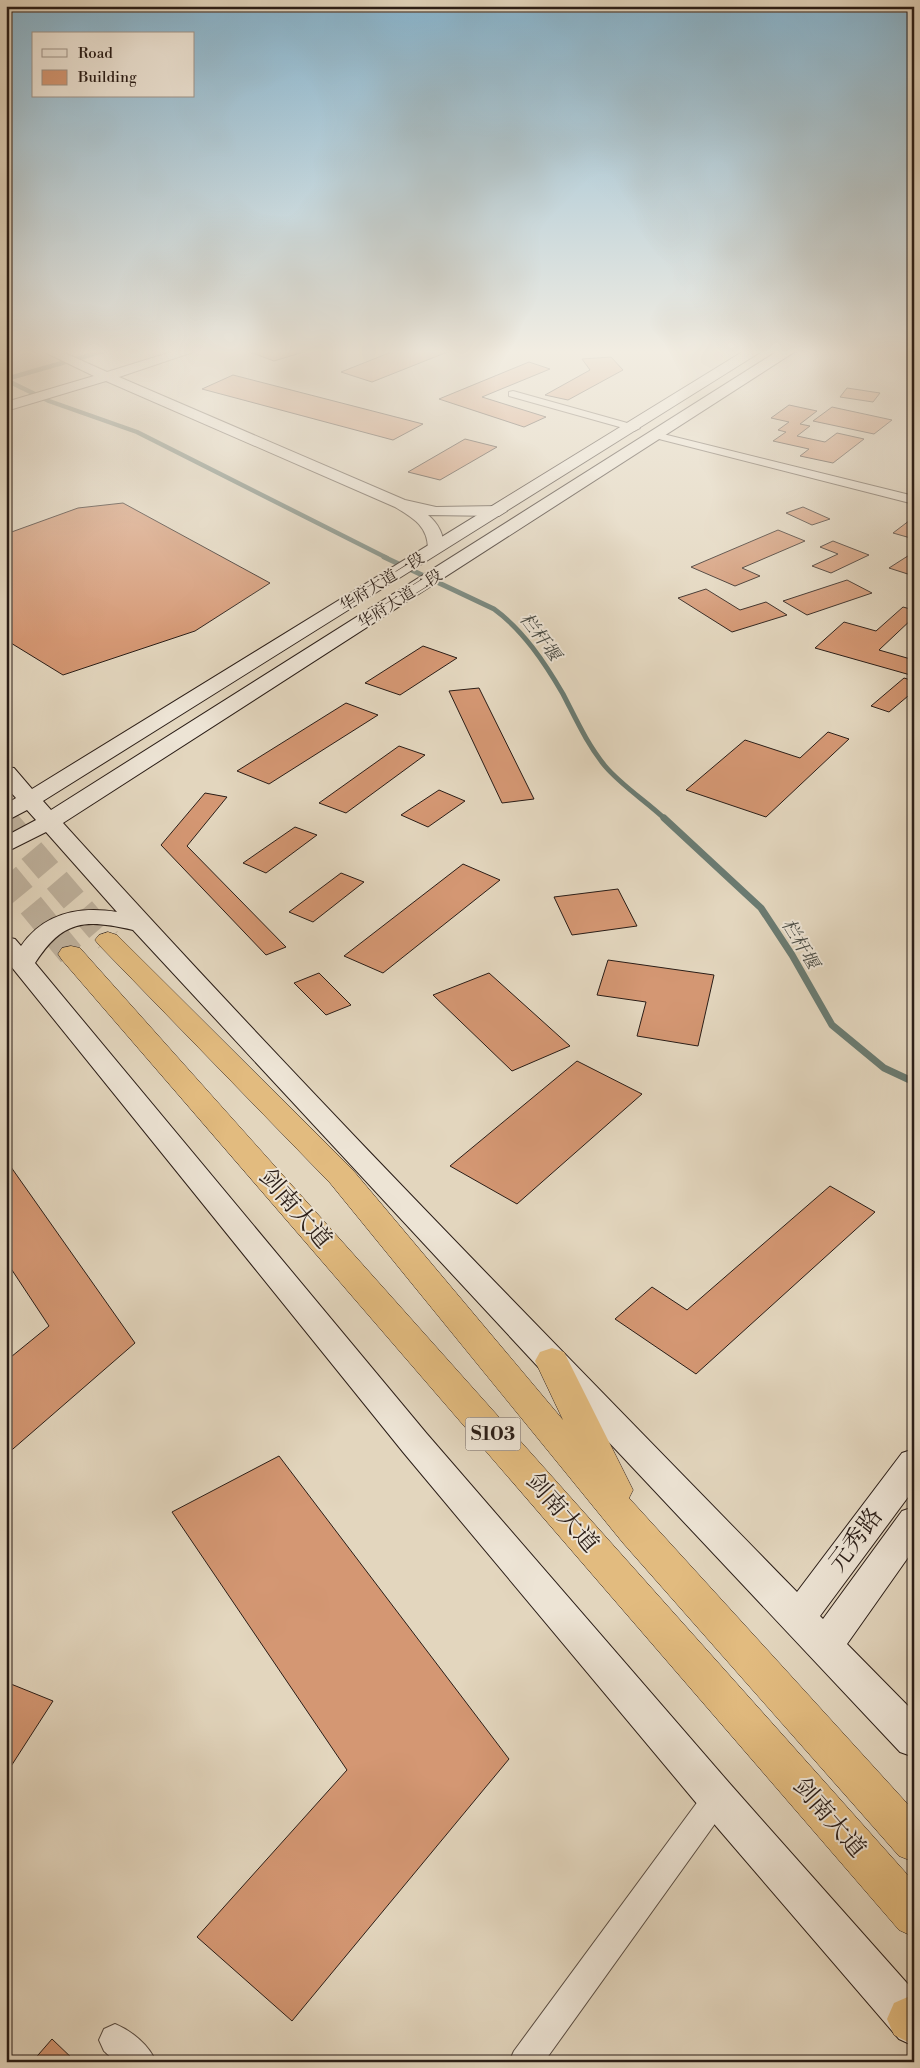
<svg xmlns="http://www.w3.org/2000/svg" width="920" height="2068" font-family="'Libre Bodoni','Noto Serif SC',serif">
<rect width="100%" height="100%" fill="#e3d6be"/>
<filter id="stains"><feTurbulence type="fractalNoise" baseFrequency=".004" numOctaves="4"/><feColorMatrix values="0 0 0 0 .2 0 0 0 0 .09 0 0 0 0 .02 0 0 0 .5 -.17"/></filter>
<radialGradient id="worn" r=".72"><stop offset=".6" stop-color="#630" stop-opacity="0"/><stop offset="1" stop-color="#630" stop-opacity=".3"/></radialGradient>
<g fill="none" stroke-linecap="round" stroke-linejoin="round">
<!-- stream-far2 -->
<path stroke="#6a7b72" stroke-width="4.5" d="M 6,379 L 111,349
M 6,380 L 49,401 L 137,432 L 387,558"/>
<!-- stream-far1 -->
<path stroke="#6a7b72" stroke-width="5" d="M 384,557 L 494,609 C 523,630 545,663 563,694 C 576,719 587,744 605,766 C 622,786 646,801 665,819"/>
<!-- stream -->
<path stroke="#6a7b72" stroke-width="7" d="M 664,818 L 761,908 L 792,955 L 832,1025 L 884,1068 L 914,1082"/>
</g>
<!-- building -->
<path fill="#d49773" stroke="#2a1d17" d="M 250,349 L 313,349 L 274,361 L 247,351 Z
M 399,349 L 455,349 L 372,382 L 341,372 Z
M 611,357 L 623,370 L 568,400 L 545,395 L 590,370 L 582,359 Z
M 529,362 L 550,369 L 482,397 L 546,417 L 524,427 L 439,399 Z
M 233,375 L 423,424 L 393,440 L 202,389 Z
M 847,388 L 880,393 L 873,402 L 840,397 Z
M 789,405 L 817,411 L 800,424 L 810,426 L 797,436 L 825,442 L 837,433 L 864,439 L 833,463 L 800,456 L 809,449 L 773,441 L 786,432 L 778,430 L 789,422 L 771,418 Z
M 832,407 L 892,420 L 874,434 L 813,421 Z
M 465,439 L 497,447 L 440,480 L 408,472 Z
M 123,503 L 270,583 L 195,631 L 63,675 L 6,640 L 6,534 L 78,508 Z
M 803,507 L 830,519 L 812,525 L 786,513 Z
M 914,517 L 914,539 L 893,533 Z
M 778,530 L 805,541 L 742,568 L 760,576 L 735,586 L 691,567 Z
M 833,541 L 869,555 L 831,573 L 812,566 L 838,554 L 820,547 Z
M 914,552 L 914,576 L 889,568 Z
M 847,580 L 872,593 L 807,615 L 783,601 Z
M 706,589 L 740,610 L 766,602 L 787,615 L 732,632 L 678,598 Z
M 903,607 L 914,610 L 914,617 L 879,650 L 914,660 L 914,676 L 815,648 L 844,622 L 876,631 Z
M 423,646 L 457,658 L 400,695 L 365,683 Z
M 904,678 L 914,681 L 914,691 L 889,712 L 871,706 Z
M 479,688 L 534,799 L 502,803 L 449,691 Z
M 346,703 L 378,715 L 269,784 L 237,771 Z
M 828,732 L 849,739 L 766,817 L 686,790 L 745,740 L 800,758 Z
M 399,746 L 425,755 L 346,813 L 319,803 Z
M 439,790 L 465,801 L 428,827 L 401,815 Z
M 205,793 L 227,797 L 187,846 L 286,947 L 266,955 L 161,845 Z
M 295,827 L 317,835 L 266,873 L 243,863 Z
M 463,864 L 500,880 L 383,973 L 344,956 Z
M 341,873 L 364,882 L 313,922 L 289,912 Z
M 618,889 L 637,926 L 572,935 L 554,897 Z
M 608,960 L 714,975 L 698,1046 L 637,1036 L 646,1002 L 597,995 Z
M 319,973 L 351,1005 L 326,1015 L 294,983 Z
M 489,973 L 570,1046 L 512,1071 L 433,995 Z
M 577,1061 L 642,1094 L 517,1204 L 450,1166 Z
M 6,1160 L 135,1343 L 6,1455 L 6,1361 L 49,1326 L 6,1261 Z
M 830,1186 L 875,1212 L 696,1374 L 615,1319 L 652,1287 L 687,1310 Z
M 279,1456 L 509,1759 L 292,2021 L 197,1937 L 347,1770 L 172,1512 Z
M 6,1682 L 53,1701 L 6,1774 Z
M 52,2039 L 76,2062 L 32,2062 Z"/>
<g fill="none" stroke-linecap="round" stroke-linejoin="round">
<!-- trunk-tunnel -->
<path stroke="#beb19d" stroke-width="26" stroke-dasharray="26 13" stroke-linecap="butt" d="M 6,821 L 108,940
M 6,875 L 71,954"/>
<defs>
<path id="minor" d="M 513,391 L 638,426 L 640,428 L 634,431 L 509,396 L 509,392 Z
M 659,433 L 914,496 L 914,504 L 655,438 L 653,436 Z
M 717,1785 L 727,1789 L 731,1798 L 727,1807 L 544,2062 L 509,2062 L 514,2051 L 707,1789 Z
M 115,2024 C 132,2031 149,2045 156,2062 L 116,2062 L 104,2051 L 99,2040 L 104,2029 Z"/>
<path id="tertiary" d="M 38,349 L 56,349 L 107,372 L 181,349 L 202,349 L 119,377 L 405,500 L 436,507 L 499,506 L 507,511 L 499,516 L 428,515 C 439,524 444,535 444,549 L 436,554 L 428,549 C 428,526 413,518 395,507 L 106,381 L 6,411 L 6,402 L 94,376 Z"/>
<path id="secondary" d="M 747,349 L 765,349 L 43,801 L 51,810 L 781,349 L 799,349 L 63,823 C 300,1085 549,1338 797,1592 L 902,1453 L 914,1449 L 914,1489 L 820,1616 L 823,1619 L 902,1511 L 914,1507 L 914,1549 L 847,1644 L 914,1712 L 914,1757 L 900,1752 L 541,1370 L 133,930 C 84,919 63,920 35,963 L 427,1434 L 731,1785 L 914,1991 L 914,2046 L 899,2039 L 703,1811 L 403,1452 L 6,960 L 6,937 L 15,939 L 21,946 C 44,913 79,906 117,912 L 46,832 L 6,852 L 6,836 L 36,820 L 27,810 L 6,821 L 6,804 L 16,798 L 6,787 L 6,767 L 14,768 L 32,789 Z"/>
<path id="trunk" d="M 108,932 L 117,935 L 352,1169 L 563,1420 L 535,1361 L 540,1352 L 552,1348 L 564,1352 L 633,1490 L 629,1498 L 914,1811 L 914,1862 L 899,1856 L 623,1543 L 330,1183 L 99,945 L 95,940 L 99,935 Z
M 71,946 L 80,948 L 914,1882 L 914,1937 L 899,1930 L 62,960 L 58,954 L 62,948 Z
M 910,1996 L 914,1998 L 914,2045 L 894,2035 L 887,2019 L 894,2003 Z"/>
</defs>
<!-- minor casing -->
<use href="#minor" stroke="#584b41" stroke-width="2"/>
<!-- tertiary casing -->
<use href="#tertiary" stroke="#584b41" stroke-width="2"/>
<!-- secondary casing -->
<use href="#secondary" stroke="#2a1d17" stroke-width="2"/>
<!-- trunk casing -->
<use href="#trunk" stroke="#2a1d17" stroke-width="1"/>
<!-- minor -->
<use href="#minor" fill="#ede4d5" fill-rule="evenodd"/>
<!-- tertiary -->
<use href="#tertiary" fill="#ede4d5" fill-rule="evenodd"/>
<!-- secondary -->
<use href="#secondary" fill="#ede4d5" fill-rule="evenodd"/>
<!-- trunk -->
<use href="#trunk" fill="#e2bb7f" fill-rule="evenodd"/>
</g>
<!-- sky -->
<linearGradient id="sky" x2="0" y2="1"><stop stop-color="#87b6d1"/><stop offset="0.55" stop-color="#f2ede2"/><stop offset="1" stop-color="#f2ede2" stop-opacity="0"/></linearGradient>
<rect width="920" height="639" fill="url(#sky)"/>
<g text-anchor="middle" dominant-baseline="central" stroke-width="4" stroke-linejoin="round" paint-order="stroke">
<!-- far-street labels -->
<g font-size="16" fill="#2a1d17" stroke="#ede4d5">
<text transform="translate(382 582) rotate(-32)">华府大道一段</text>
<text transform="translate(400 599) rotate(-32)">华府大道二段</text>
</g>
<!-- far-water labels -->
<g font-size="18" font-style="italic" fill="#4a4c45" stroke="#ede4d5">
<text transform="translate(540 637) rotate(53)">栏杆堰</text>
<text transform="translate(800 944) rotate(59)">栏杆堰</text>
</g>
<!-- shield labels -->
<rect fill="#ede4d5" stroke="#645950" stroke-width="1" x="465.5" y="1417.5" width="55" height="33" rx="4"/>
<g font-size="19" font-weight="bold" fill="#2a1d17">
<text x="493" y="1434">S103</text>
</g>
<!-- near-street labels -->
<g font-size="24" fill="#2a1d17" stroke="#ede4d5">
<text transform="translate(295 1209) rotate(49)">剑南大道</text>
<text transform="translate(562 1513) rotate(49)">剑南大道</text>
<text transform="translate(856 1540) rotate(-53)">元秀路</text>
<text transform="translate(829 1818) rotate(49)">剑南大道</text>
</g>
</g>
<!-- margin -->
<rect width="920" height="2068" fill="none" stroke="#e3d6be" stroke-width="25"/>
<rect x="8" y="8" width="905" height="2053" fill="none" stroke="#2a1d17" stroke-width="2.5"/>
<rect x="12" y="12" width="895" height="2043" fill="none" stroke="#2a1d17"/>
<!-- legend -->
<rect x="32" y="32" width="162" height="65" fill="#ede4d5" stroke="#9f9489"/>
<rect x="42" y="49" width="25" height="8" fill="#ede4d5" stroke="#9f9489"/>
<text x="78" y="58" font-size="15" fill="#2a1d17">Road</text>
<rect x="42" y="70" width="25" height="15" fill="#d49773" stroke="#9f9489"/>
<text x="78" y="82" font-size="15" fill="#2a1d17">Building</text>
<rect width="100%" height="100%" filter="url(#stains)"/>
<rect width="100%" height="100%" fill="url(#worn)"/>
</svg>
